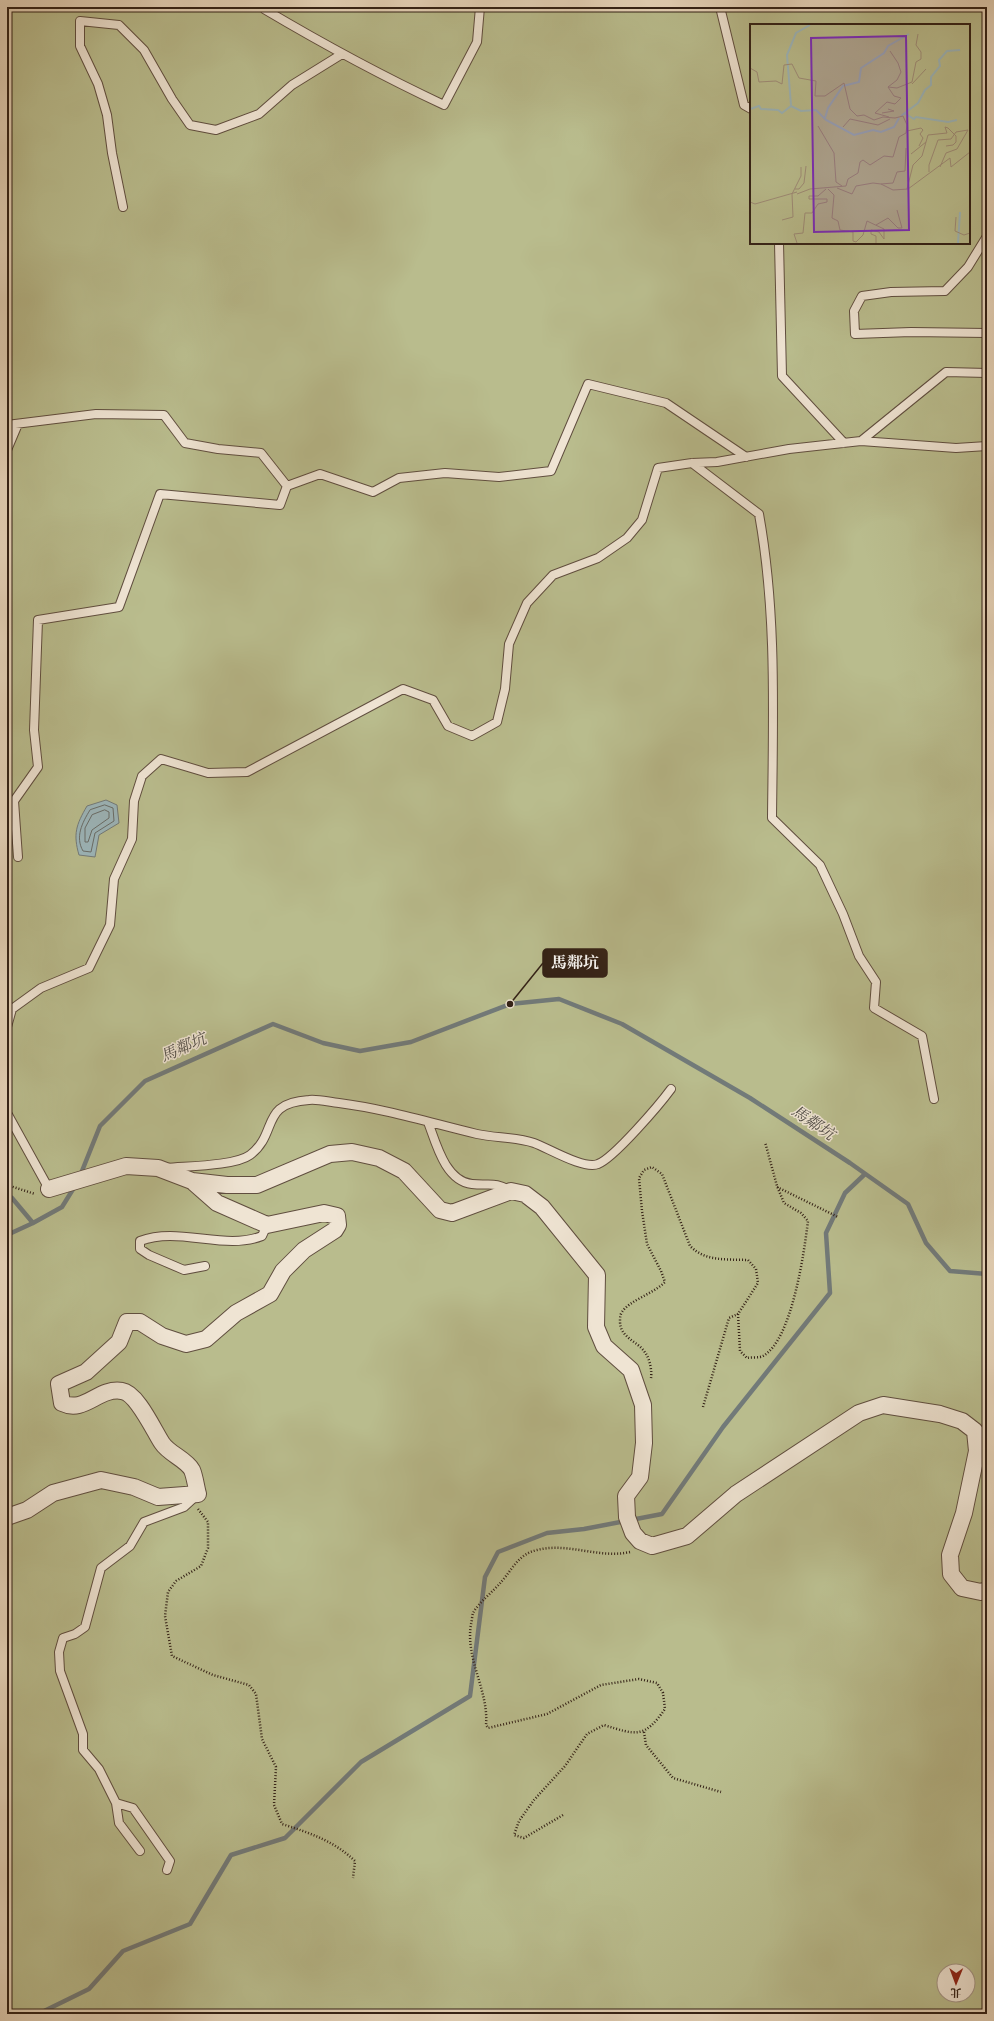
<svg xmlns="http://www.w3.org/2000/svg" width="994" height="2021" font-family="'Sorts Mill Goudy','Noto Serif TC',serif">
<rect width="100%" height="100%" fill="#e7d5bb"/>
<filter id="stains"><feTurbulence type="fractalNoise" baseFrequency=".005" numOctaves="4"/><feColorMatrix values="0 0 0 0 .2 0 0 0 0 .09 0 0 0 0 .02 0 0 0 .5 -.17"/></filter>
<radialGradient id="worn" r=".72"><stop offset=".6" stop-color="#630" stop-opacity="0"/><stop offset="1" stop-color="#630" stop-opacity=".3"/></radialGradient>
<!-- green -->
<path fill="#b9bc8d" stroke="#766e52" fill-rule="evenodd" d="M 7,7 L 987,7 L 987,2014 L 7,2014 ZM 751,25 L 969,25 L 969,243 L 751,243 ZM 944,1971 L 968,1971 L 968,1995 L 944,1995 Z"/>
<!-- water -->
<path fill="#9cb6bb" stroke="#727a79" d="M 106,800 L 117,805 L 119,823 L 99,835 L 95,857 L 79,855 C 73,834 76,825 87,806 Z"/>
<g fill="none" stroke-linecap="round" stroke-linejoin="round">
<!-- shore -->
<path stroke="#686c68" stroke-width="1" d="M 105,805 L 113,808 L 114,821 L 95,833 L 91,852 L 83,851 C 75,837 82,823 90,810 Z
M 105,810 L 109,812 L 109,818 L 92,830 L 88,842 L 85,842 L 85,828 L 92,815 Z"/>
<!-- stream -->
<path stroke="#727a79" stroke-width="4.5" d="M 80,1176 L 100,1126 L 145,1081 L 273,1024 L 323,1043 L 360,1051 L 411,1042 L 510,1004 L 559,999 L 622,1024 L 750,1098 L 850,1163 L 908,1204 L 926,1243 L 950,1271 L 987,1274
M 7,1195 L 12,1198 L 33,1223
M 7,1235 L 33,1223 L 62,1207 L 75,1186
M 38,2014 L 89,1989 L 123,1951 L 190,1924 L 231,1855 L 285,1838 L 361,1762 L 470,1696 L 485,1577 L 498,1552 L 547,1533 L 584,1529 L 662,1514 L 723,1427 L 830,1293 L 826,1233 L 845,1193 L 865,1174"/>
<defs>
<path id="lane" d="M 264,7 L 264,9 C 323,44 382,76 444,105 L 477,42 L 480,7
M 720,7 L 744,105 L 751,109
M 123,207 L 112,153 L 107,115 L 98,84 L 80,46 L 80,21 L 119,25 L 144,50 L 172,99 L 190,125 L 216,130 L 259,114 L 292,85 L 342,54
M 987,236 L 968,267 L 945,291 L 891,292 L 862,296 L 854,311 L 855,334 L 911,332 L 987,333
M 779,243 L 782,376 L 844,443
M 7,425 L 96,414 L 164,415 L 185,443 L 218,449 L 261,453 L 287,486 L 320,474 L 373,492 L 399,478 L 445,473 L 499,477 L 551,471 L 588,384 L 666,403 L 746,457
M 861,441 L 946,372 L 987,373
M 7,450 L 18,424
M 692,463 L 759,514 C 777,614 773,716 772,818 L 820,865 L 843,914 L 859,956 L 876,982 L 874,1008 L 922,1036 L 934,1099
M 18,857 L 14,801 L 38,767 L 34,730 L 38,620 L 119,607 L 160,494 L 280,505 L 287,486
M 7,1027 L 12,1009 L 41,988 L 89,968 L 110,925 L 114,879 L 132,839 L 134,801 L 142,776 L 161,759 L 208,773 L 247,772 L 403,689 L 433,700 L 448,726 L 472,736 L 497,722 L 505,689 L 509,644 L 527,603 L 553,575 L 598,558 L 627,538 L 642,520 L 658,468 L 692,463 L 717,462 L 789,449 L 861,441 L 956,448 L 987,446
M 7,1113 L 49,1189
M 428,1122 C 436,1143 445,1181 472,1184 C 490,1186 494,1181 511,1191
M 167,1168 C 186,1166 235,1166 250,1155 C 279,1133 259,1103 309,1100 C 318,1099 329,1102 339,1103 C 386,1109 431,1123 477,1134 C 495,1138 516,1137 534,1143 C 548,1148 584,1170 598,1164 C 614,1158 660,1104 671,1089
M 205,1266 L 184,1270 L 149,1255 L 140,1249 L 140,1241 C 179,1226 224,1251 262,1236 L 267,1225
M 116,1803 L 119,1823 L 140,1851
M 167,1870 L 170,1861 L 133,1808 L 116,1803 L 99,1769 L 83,1750 L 83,1734 L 60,1671 L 59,1652 L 63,1638 L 75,1634 L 85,1627 L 101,1568 L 130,1546 L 144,1522 L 184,1507 L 196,1496"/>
<path id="street" d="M 49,1189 L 126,1166 L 158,1168 L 192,1181 L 227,1185 L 257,1185 L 330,1154 L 352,1152 L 379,1158 L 404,1171 L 440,1210 L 452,1213 L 511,1191 L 525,1194 L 542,1207 L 597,1275 L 596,1327 L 604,1346 L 631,1370 L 643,1405 L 644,1443 L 640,1477 L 626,1496 L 627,1517 L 633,1533 L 640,1541 L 652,1546 L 687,1536 L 736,1494 L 859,1413 L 883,1405 L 940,1414 L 962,1421 L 975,1431 L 977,1451 L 964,1513 L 950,1555 L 951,1574 L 962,1588 L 981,1592 L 987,1590
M 7,1517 L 27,1510 L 53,1493 L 101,1480 L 134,1487 L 158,1497 L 198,1494 C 196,1487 195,1477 192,1470 C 186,1459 169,1454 162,1443 C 154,1431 137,1393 122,1391 C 98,1387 85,1414 62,1403 L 59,1384 L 86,1372 L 119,1342 L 127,1322 L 140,1322 L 162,1336 L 186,1344 L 206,1339 L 236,1313 L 270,1294 L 283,1271 L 304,1250 L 335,1230 L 338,1225 L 337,1216 L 324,1213 L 267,1225 L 217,1203 L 192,1181"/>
</defs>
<!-- lane casing -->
<use href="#lane" stroke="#604e3f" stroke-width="10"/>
<!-- street casing -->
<use href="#street" stroke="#604e3f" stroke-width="18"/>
<!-- path -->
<path stroke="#332116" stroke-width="2.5" stroke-dasharray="1 2" stroke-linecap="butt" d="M 7,1185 L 35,1194
M 777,1187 L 838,1217
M 651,1378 C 652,1371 650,1360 646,1354 C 639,1341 620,1339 620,1321 C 620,1318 620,1315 622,1312 C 630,1300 653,1294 665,1282 L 661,1271 L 647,1244 L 642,1211 L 639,1178 L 644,1170 L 652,1167 L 662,1174 L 690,1246 C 706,1262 727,1259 748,1260 L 756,1269 L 758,1283 L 738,1314 L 740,1351 L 747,1358 C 752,1357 759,1358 763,1356 C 792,1340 804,1253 808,1221 L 801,1213 L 784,1203 L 777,1186 L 765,1142
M 703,1407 L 729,1318 L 738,1314
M 198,1509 L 208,1522 L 208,1548 L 201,1566 L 176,1581 L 168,1592 L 165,1616 L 172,1656 L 213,1675 L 249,1685 L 256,1694 L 262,1739 L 276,1767 L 274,1805 L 282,1824 C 310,1833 334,1841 355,1861 L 353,1878
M 644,1732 L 646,1745 L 673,1778 L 721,1792
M 563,1815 L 524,1838 L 514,1835 L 519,1821 L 534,1800 L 565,1766 L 587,1734 L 604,1725 C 636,1735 644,1739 665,1709 L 663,1693 L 657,1683 L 639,1679 L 601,1685 L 547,1714 L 488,1728 L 486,1725 C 489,1691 465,1659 471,1624 C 472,1621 472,1616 473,1613 C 479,1602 494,1591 502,1581 C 513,1568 519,1554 537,1550 C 568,1542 599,1559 630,1552"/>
<!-- lane -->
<use href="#lane" stroke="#efe4d3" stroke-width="8"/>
<!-- street -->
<use href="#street" stroke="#efe4d3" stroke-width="16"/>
</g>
<g text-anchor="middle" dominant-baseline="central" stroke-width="3" stroke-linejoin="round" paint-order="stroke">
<!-- water labels -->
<g font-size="16" font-style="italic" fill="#524e48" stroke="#efe4d3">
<text transform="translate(184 1049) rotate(-24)">馬鄰坑</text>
<text transform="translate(812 1124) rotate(34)">馬鄰坑</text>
</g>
</g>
<!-- overview -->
<g transform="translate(750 24)">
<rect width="220" height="220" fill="#e7d5bb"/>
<path d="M 0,1 L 220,1 L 220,219 L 0,219 Z" fill="#b9bc8d"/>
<path fill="none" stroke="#9cb6bb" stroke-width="2" d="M 41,81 L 37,31 L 46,9 L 60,1M 0,85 L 9,82 L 11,85 L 28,86 L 32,89 L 41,82 L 51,87 L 66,86 L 76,96 L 104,111 L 123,106 L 131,108 L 144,103 L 149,94M 154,89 L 164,95 L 166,93 L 198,98 L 207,96M 151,92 L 168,79 L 175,66 L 181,61 L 181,53 L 190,42 L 189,36 L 197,27 L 210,26M 75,94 L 78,84 L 93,62 L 109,58 L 111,44 L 134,29 L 138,22 L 159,10M 208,219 L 210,188"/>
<path fill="none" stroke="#9f8d79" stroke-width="1" d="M 0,44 L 7,48 L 9,58 L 26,57 L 32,60 L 34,41 L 42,40 L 49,54 L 66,57 L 65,72 L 75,72 L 94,59 L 100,85 L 107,92 L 114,91 L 124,96 L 133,93 L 145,94 L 153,92 L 157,101 L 156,109 L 149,113 L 143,133 L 134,132 L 120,141 L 113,136 L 110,138 L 108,149 L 98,155 L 96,162 L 60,165 L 47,170M 162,60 L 176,45M 138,63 L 147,56 L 151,48 L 148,39 L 140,27M 132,89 L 144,87 L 138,85M 139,93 L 125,89 L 137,78 L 145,80 L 151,74 L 144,72 L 138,63 L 147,64 L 162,58 L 166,38 L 171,35 L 171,28 L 166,21 L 168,10M 68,102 L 84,129 L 86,158 L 92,162M 93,103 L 100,95 L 128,101 L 140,95M 157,107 L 171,104 L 173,106 L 170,110 L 173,114 L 169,122M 161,130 L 176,118M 179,148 L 179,141 L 188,116 L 201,115 L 206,108 L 218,106 L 207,125 L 196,129 L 190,143M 131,160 L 143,159 L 147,148 L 155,147 L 156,124M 87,164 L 102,170 L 106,162 L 123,159 L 131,160 L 143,166 L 158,165 L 200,134 L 201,143 L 220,128M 45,165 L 49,165 L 54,159 L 56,142M 78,165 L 84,171 L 82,194 L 88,197 L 90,206 L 103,208 L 103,217 L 106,218 L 113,211 L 117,197 L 134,205 L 134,215 L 129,208 L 121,206 L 121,210 L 126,212 L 126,219M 157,165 L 163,141 L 172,132 L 178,111 L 197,109 L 195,103 L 198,104 L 206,112 L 206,118 L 203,121 L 196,122M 0,178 L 5,180 L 47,168M 206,193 L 205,207 L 214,211 L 220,209M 32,196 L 43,193 L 42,170 L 51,152 L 51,143M 126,201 L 138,194 L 148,204 L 152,204 L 147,186M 47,219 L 44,210 L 53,209 L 55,189 L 62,189 L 68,180 L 77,178 L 77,175 L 59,175 L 59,172 L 68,172 L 76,165"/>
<path fill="#7b2cbf" fill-opacity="0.15" stroke="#7b2cbf" stroke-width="2" d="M 156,12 L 159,206 L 64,208 L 61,14 Z"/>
<rect width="220" height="220" fill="none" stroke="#332116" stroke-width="2"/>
</g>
<!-- callouts -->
<path fill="none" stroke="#332116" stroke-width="1.5" d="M510 1004L543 963"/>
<circle fill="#332116" stroke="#efe4d3" stroke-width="1.5" cx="510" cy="1004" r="4"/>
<rect fill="#332116" stroke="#332116" stroke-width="1.5" x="543" y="949" width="64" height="28" rx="4"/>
<g font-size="16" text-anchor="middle" font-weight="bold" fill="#fff">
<text x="575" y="968">馬鄰坑</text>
</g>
<!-- margin -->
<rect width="994" height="2021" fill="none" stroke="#e7d5bb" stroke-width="24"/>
<rect x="8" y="8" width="978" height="2005" fill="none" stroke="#332116" stroke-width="2"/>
<rect x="12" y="12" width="970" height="1997" fill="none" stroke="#332116"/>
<!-- north arrow -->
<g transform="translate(956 1983) rotate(181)"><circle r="19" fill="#efe4d3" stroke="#a49687"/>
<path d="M0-3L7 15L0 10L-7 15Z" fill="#8f2418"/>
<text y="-6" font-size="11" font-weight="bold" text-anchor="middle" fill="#332116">北</text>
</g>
<rect width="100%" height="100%" filter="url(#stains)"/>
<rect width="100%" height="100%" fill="url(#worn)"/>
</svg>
